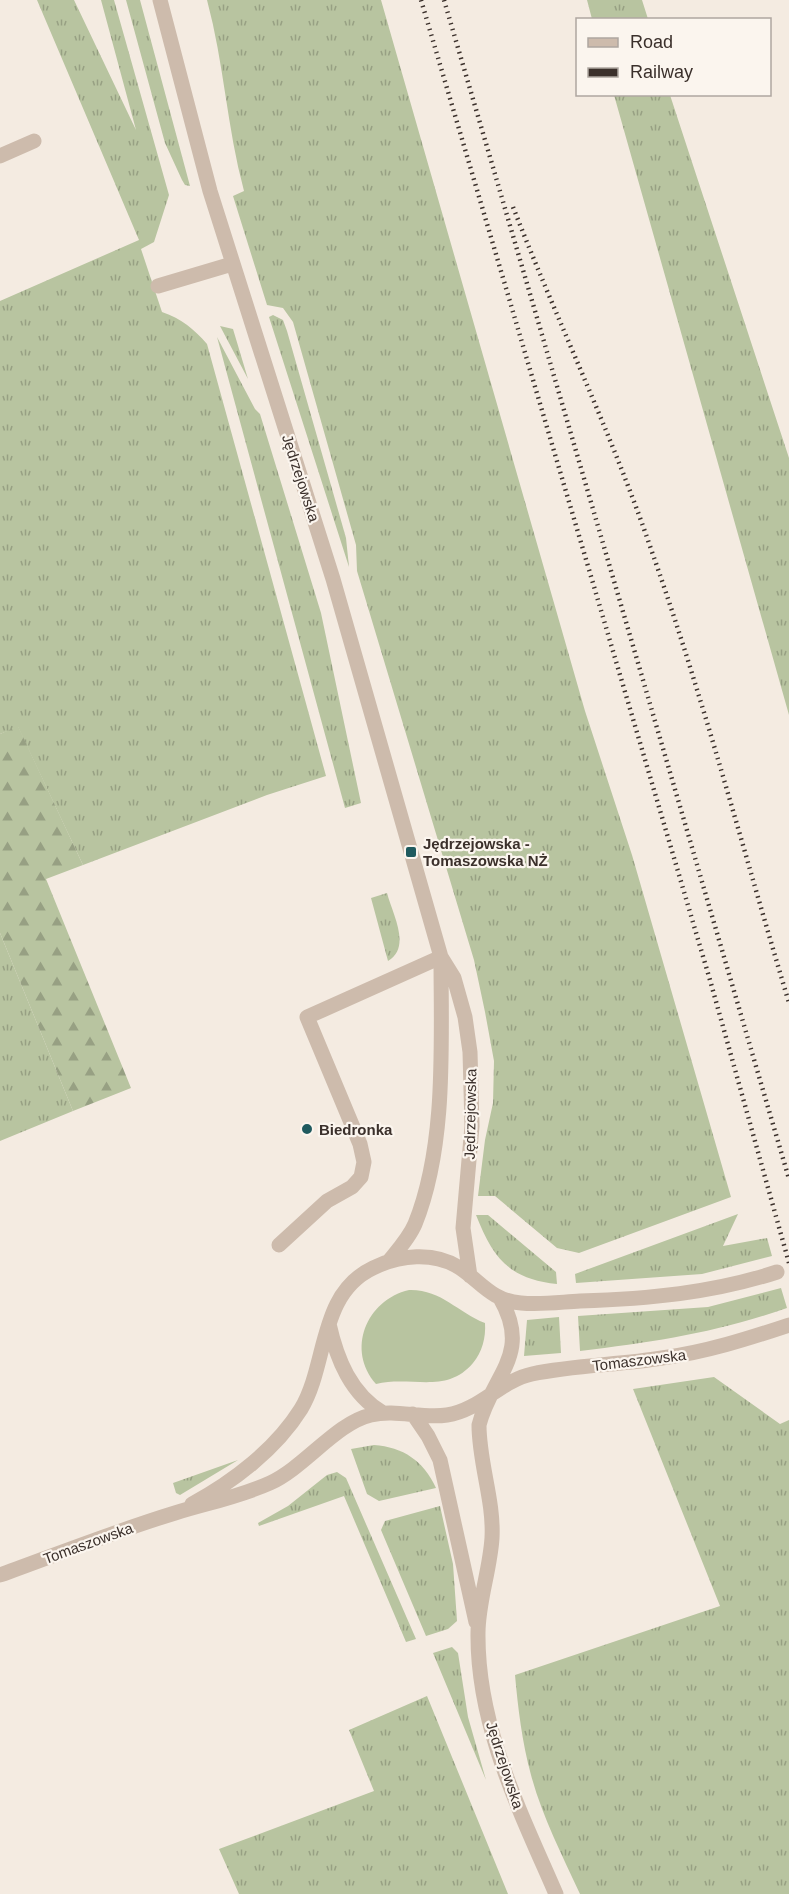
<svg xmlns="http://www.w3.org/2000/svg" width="789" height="1894" font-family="Arial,sans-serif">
<defs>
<pattern id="grass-tufts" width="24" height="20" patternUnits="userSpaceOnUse" patternTransform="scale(1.5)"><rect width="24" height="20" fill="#b8c4a0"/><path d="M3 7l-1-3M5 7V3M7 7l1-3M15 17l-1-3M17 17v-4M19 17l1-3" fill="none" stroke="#97a083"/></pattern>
<pattern id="forest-firs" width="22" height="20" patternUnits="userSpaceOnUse" patternTransform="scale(1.5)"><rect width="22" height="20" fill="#b8c4a0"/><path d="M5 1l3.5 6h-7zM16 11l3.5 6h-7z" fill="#97a083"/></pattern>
</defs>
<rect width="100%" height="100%" fill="#f4ebe1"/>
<!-- grass -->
<path fill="url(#grass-tufts)" d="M 37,0 L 74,0 L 136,130 L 101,0 L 114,0 L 169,195 L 154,242 L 141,249 L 162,312 C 182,319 194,329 207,344 L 326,776 L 267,795 L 83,865 L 18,727 L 0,734 L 0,301 L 139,240 Z
M 126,0 L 140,0 L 190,186 L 185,185 L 182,180 L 165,143 Z
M 207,0 L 381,0 L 585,711 L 632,855 L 731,1197 L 579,1253 L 557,1248 L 495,1196 L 478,1196 L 485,1140 L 493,1103 L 494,1061 L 485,1012 L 474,960 L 357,571 L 356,545 L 293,322 L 283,308 L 267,305 L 233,196 L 244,191 C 227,128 224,63 207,0 Z
M 587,0 L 642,0 L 648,19 L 592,19 Z
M 614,95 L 670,95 L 789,458 L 789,715 Z
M 273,315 L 283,320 L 287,331 L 346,538 L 349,567 L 269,317 Z
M 220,326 L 233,329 L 248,379 Z
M 217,337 L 255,409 L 260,414 L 321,613 L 361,803 L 345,808 Z
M 387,893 C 392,913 412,947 388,961 L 371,898 Z
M 0,933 L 73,1111 L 0,1141 Z
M 738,1214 L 723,1246 L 767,1238 L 772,1256 L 702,1274 L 576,1283 L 575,1274 Z
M 476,1215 L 488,1215 L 556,1272 L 557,1284 C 509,1279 493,1258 476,1215 Z
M 781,1288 L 787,1308 C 715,1333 655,1342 580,1351 L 578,1316 L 708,1307 Z
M 559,1317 L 561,1353 L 524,1356 L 527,1320 Z
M 714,1377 L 780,1424 L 789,1420 L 789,1894 L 580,1894 C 562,1855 542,1816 531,1775 C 522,1742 518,1708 515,1675 L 720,1606 L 633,1389 Z
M 374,1445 C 403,1447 424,1461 436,1488 L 379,1501 L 367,1494 L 351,1449 Z
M 238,1460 L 180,1495 L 176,1493 L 173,1483 Z
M 337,1472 L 346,1478 L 416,1639 L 406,1642 L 344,1496 L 259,1526 L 258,1523 L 288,1506 L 327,1475 Z
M 440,1506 L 453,1564 L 457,1621 L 448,1629 L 426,1636 L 381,1530 L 385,1521 Z
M 452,1647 L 458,1653 L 468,1717 L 486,1780 L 433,1653 Z
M 427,1696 L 508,1894 L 239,1894 L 219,1849 L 374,1791 L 349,1730 Z"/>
<!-- forest -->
<path fill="url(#forest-firs)" d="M 18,726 L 83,865 L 46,879 L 131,1088 L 73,1111 L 0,933 L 0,734 Z"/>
<!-- garden -->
<path fill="#b8c4a0" d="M 409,1290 C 441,1289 457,1312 485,1323 C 486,1338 482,1352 473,1363 C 446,1395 411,1375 376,1384 C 346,1350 366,1300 409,1290 Z"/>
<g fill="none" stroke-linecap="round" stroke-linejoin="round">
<!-- minor -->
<path stroke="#cdbbac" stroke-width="15" d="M 160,0 L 210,191 L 333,579 L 441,957 L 454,978 L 465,1017 L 470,1052 L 472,1126 L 463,1228 L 470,1276
M 0,156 L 34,141
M 158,286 L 232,264
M 279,1245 L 327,1201 L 352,1187 L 361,1177 L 364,1162 L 360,1144 L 307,1017 L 441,957
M 389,1261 C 398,1250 409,1238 415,1224 C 447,1145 441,1041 441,957
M 500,1298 C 533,1355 491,1376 479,1425 C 479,1463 494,1500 492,1538 C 490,1570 478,1602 478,1633 C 477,1726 520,1811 556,1894
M 329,1324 C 337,1360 351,1394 383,1413
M 413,1414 L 428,1436 L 440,1460 L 476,1622
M 192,1504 C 233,1482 276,1449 301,1409 C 328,1364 318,1294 373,1268 C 399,1255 434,1251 460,1268 C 481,1282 492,1301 521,1303 C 541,1305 561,1302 580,1301 C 647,1299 713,1293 777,1272
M 0,1575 C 58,1554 116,1531 175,1513 C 207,1503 239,1497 270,1483 C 305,1467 336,1423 371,1415 C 396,1409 422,1419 447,1415 C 480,1410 500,1381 532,1374 C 575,1365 619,1365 662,1358 C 706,1352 747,1339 789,1325"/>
<!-- rail -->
<path stroke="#3b302b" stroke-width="4.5" stroke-dasharray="1.5 4.5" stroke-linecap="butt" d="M 421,0 L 710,980 L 789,1263
M 444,0 L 789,1179
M 513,207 C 558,323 612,434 652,552 C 704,700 744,853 789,1003"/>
</g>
<!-- markers -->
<g fill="#1f5a5e" stroke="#fbf5ee" stroke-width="2">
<rect x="405" y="846" width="12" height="12" rx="3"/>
<circle cx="307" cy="1129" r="6"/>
</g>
<g text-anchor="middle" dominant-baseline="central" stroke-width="4.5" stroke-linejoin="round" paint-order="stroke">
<!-- street labels -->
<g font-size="15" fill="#3b302b" stroke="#fbf5ee">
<text transform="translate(301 478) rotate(72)">Jędrzejowska</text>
<text transform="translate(470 1114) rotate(-89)">Jędrzejowska</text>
<text transform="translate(639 1360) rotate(-7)">Tomaszowska</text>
<text transform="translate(88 1543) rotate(-20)">Tomaszowska</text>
<text transform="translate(505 1765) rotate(72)">Jędrzejowska</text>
</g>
<!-- poi labels -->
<g font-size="15" font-weight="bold" fill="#3b302b" stroke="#fbf5ee" text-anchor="start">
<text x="423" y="843">Jędrzejowska -<tspan x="423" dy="17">Tomaszowska NŻ</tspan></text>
<text x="319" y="1129">Biedronka</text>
</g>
</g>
<!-- legend -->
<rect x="576" y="18" width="195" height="78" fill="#fbf5ee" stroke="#aea6a0" stroke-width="1.5"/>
<rect x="588" y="38" width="30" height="9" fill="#cdbbac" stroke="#aea6a0" stroke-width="1.5"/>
<text x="630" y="48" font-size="18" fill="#3b302b">Road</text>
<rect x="588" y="68" width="30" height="9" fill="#3b302b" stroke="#aea6a0" stroke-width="1.5"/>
<text x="630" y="78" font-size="18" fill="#3b302b">Railway</text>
</svg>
